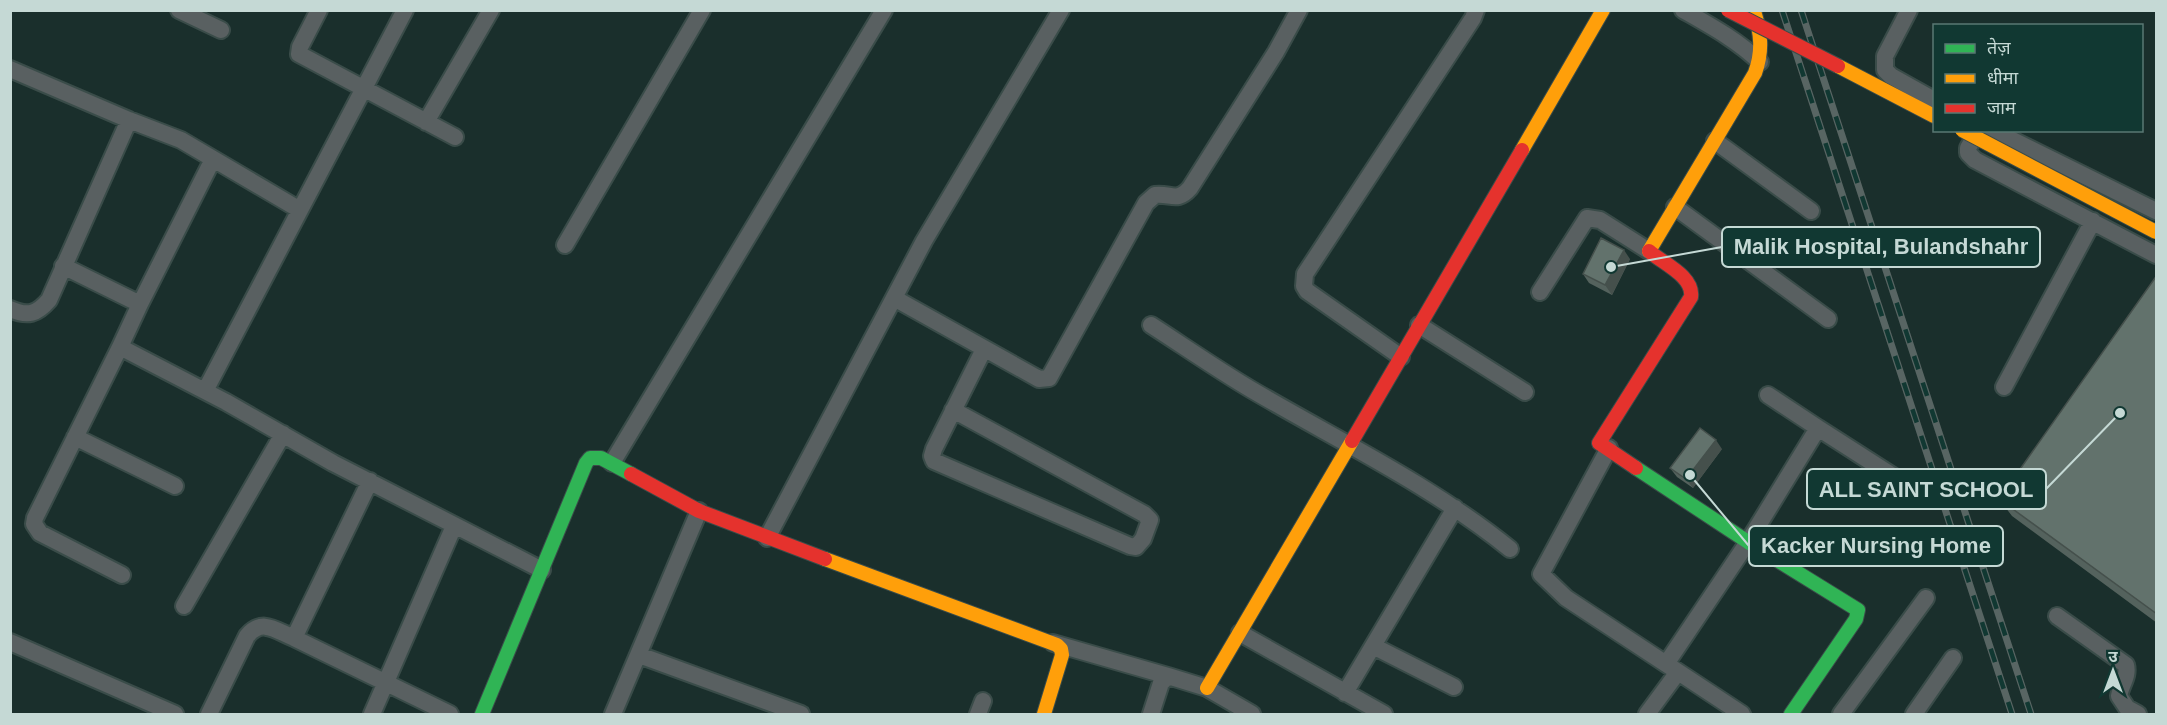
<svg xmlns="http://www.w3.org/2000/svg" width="2167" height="725" font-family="Helvetica,'Noto Sans Devanagari',sans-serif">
<rect width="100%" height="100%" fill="#1a2f2c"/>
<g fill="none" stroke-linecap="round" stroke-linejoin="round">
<defs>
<path id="street" d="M 179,10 L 221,30
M 319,10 L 300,47 L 299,54 L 455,137
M 1683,10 C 1711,26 1737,40 1760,62
M 1909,10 L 1885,56 L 1885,70 L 1891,76 L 1934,100
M 10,69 L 129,120 L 49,300 C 37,314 28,317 10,309
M 129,120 L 181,140 L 300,210
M 426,122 L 491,10
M 1992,130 L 2156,211
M 1978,131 L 1968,148 L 1968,153 L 1975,160 L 2156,255
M 1715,141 L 1811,211
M 1675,207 L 1828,319
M 565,245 L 702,10
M 63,266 L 140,304 L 120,347 L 226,402 L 333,463 L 542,570
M 1540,292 L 1587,218 L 1600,220 L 1649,251
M 894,298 L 1039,379 L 1049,378 L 1146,203 L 1155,195 C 1171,193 1177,203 1190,188 L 1276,52 L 1299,10
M 140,304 L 213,159
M 1151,325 C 1185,347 1218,370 1252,390 C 1339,441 1431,485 1510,549
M 1419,325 L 1525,392
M 120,347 L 35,518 L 34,524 L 40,533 L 122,575
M 1401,357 L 1307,291 L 1304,286 L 1305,274 L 1473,18 L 1476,10
M 2004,387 L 2093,221
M 205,391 L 405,10
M 953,410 L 1144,514 L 1150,520 L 1143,539 L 1136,547 L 1130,546 L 934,461 L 932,456 L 934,449 L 984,349
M 1818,428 L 1910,487
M 75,437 L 175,486
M 1609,448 L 1541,574 L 1566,598 L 1742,714
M 612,463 L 884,10
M 767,538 L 924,241 L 1061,10
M 184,606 L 283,434
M 2057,616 L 2126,665 C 2129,676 2121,685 2119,696 L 2127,708 L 2138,714
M 1240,633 L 1384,714
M 294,638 L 450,714
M 10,642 L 175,714
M 1053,643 L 1168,676
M 1373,646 L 1454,687
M 639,655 L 801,714
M 1666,664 L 1748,542 L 1818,428 L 1768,395
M 1345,693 L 1455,508
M 209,714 L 247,636 C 262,618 275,630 294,638 L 370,481
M 372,714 L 454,526
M 613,714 L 699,511
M 978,714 L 983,701
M 1151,714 L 1161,683 L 1168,676 L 1207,688 L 1252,714
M 1647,714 L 1678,672
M 1841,714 L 1926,598
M 1914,714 L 1953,658"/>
<path id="fast" d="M 1636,468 L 1748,542 L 1858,610 L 1856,619 L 1791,714
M 482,714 L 586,463 L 590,458 L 601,458 L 631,474"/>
<path id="slow" d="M 1838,66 L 1934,116
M 1522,150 L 1603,10
M 1649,251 L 1755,73 C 1763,51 1761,33 1754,11
M 825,559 L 1057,645 L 1061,649 L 1062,655 L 1044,714
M 1207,688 L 1352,441"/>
<path id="jam" d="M 1352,441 L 1522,150
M 1636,468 L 1599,443 L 1691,297 C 1694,276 1662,263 1649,251
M 631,474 L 699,511 L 825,559"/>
</defs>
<!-- street casing -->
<use href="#street" stroke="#3a4c49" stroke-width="20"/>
<!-- fast casing -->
<use href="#fast" stroke="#3a4c49" stroke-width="16"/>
<!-- slow casing -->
<use href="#slow" stroke="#3a4c49" stroke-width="16"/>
<!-- jam casing -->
<use href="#jam" stroke="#3a4c49" stroke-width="16"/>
<!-- street -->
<use href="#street" stroke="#596061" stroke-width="16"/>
<!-- fast -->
<use href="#fast" stroke="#30b455" stroke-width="14"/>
<!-- slow -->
<use href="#slow" stroke="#ff9f0a" stroke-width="14"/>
<!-- jam -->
<use href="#jam" stroke="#e5322d" stroke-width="14"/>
<defs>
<path id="rail" d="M 1782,10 L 2012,714
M 1801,10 L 2031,714"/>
</defs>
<!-- rail casing -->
<use href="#rail" stroke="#586563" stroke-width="7"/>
<!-- rail -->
<use href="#rail" stroke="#113832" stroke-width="4.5" stroke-dasharray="14" stroke-linecap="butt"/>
<defs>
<path id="slow-bridge" d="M 1962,130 L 2156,232"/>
<path id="jam-bridge" d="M 1728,10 L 1838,66"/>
</defs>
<!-- slow-bridge casing -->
<use href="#slow-bridge" stroke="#3a4c49" stroke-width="16" stroke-linecap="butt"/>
<!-- jam-bridge casing -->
<use href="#jam-bridge" stroke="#3a4c49" stroke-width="16" stroke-linecap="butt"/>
<!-- slow-bridge -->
<use href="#slow-bridge" stroke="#ff9f0a" stroke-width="14"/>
<!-- jam-bridge -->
<use href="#jam-bridge" stroke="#e5322d" stroke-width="14"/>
</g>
<!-- wall -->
<path fill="#54625d" d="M 1630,259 L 1612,295 L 1589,283 L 1583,274 Z
M 2157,279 L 2157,623 L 2012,516 L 1999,499 Z
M 1722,449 L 1693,488 L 1677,477 L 1670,468 Z"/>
<!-- shaded-wall -->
<path fill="#45504c" d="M 1624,250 L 1630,259 L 1612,295 L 1605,285 Z
M 1716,440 L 1722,449 L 1693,488 L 1686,479 Z"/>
<!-- building -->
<path fill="#62726c" stroke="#45504c" stroke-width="1.5" d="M 1601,238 L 1624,250 L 1605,285 L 1583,274 Z
M 2155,278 L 2157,279 L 2157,614 L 1999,499 Z
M 1700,428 L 1716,440 L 1686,479 L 1670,468 Z"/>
<!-- callouts -->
<path fill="none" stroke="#c5d9d5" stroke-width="2" d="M1611 267L1722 247M2120 413L2046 489M1690 475L1749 546"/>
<g fill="#c5d9d5" stroke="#113832" stroke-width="2">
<circle cx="1611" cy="267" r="6"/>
<circle cx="2120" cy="413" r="6"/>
<circle cx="1690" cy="475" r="6"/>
</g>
<g fill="#113832" stroke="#c5d9d5" stroke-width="2">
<rect x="1722" y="227" width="318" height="40" rx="6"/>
<rect x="1807" y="469" width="239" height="40" rx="6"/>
<rect x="1749" y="526" width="254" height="40" rx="6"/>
</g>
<g font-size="22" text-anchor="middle" font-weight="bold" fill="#c5d9d5">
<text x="1881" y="254">Malik Hospital, Bulandshahr</text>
<text x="1926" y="497">ALL SAINT SCHOOL</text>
<text x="1876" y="553">Kacker Nursing Home</text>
</g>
<!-- border -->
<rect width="2167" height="725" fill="none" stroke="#c5d9d5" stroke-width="24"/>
<!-- legend -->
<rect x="1933" y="24" width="210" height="108" fill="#113832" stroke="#597873" stroke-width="1.5"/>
<rect x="1945" y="44" width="30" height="9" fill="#30b455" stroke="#597873" stroke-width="1.5"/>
<text x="1987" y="54" font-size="18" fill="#c5d9d5">तेज़</text>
<rect x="1945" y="74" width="30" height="9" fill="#ff9f0a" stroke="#597873" stroke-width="1.5"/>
<text x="1987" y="84" font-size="18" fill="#c5d9d5">धीमा</text>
<rect x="1945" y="104" width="30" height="9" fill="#e5322d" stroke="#597873" stroke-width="1.5"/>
<text x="1987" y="114" font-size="18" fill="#c5d9d5">जाम</text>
<!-- north arrow -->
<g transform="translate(2113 671)" stroke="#113832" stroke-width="4.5" paint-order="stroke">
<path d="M0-4.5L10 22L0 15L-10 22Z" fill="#c5d9d5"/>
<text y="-9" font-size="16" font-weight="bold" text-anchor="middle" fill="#c5d9d5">उ</text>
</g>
</svg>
